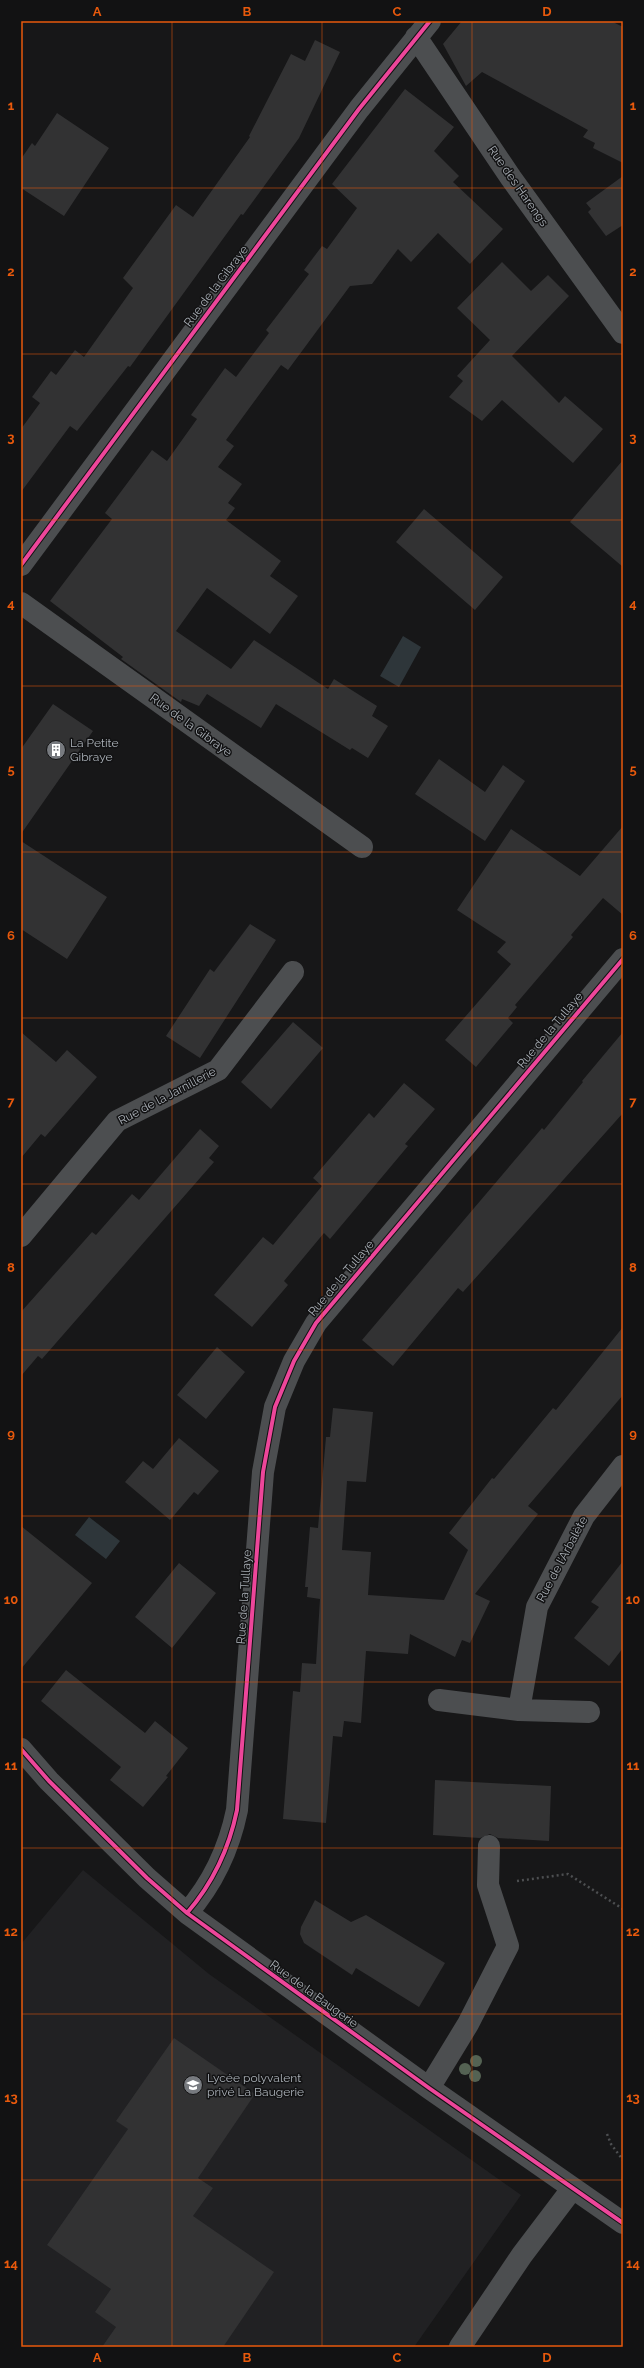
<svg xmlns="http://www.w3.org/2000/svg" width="644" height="2368" font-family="Raleway,sans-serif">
<rect width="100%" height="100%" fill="#171718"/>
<!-- built -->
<path fill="#212123" d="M 83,1870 L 209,1974 L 521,2195 L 414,2347 L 21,2347 L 21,1944 Z"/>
<!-- water -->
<path fill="#2e363a" d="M 403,636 L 421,647 L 399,687 L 380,676 Z
M 89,1517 L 120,1541 L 106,1559 L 75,1535 Z"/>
<!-- building -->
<path fill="#323233" d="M 462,21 L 611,21 L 623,27 L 623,163 L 593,148 L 595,143 L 583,137 L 588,130 L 482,72 L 466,86 L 443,44 Z
M 315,40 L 340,52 L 299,138 L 243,215 L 241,214 L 130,367 L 128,366 L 77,431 L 70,426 L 21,492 L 21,429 L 40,403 L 32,397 L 51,371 L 56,375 L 75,350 L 84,357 L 133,288 L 123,278 L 176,205 L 193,217 L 250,137 L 249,136 L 291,54 L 305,61 Z
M 405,89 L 454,127 L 434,151 L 459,176 L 453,182 L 503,229 L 470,264 L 438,233 L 411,262 L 398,249 L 372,284 L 350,286 L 288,370 L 281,365 L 226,440 L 234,446 L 218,467 L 242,484 L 228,503 L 235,508 L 226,520 L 281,561 L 270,576 L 298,596 L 270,634 L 207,588 L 176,631 L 231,669 L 254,640 L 328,689 L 334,679 L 377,706 L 372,716 L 388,726 L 368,758 L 352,748 L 350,750 L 276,704 L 261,728 L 207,694 L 199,706 L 182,699 L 181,702 L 121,659 L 123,657 L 50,601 L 112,519 L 105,513 L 152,450 L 167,461 L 197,419 L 191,415 L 225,368 L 236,377 L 269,333 L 266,330 L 309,274 L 304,270 L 322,246 L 327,249 L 357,208 L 332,184 Z
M 57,113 L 109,148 L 64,216 L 21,188 L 21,159 L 32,143 L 35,146 Z
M 623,176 L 623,225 L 606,236 L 588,212 L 591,209 L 586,203 Z
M 502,262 L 531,291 L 548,275 L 569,296 L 512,356 L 559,403 L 565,396 L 603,429 L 573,463 L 502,400 L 482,421 L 449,397 L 463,381 L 457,376 L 490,340 L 457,308 Z
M 623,460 L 623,567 L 570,522 Z
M 424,509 L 503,577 L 475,610 L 396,542 Z
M 53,704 L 93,731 L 21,834 L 21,749 Z
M 439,759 L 485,792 L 503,765 L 525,781 L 485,841 L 415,794 Z
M 623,826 L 623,915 L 603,898 L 571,935 L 573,937 L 515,1005 L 517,1007 L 508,1018 L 513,1023 L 476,1067 L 445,1040 L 511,964 L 497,952 L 506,942 L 457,910 L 511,829 L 580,876 Z
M 21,841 L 107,897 L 67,959 L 21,929 Z
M 250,924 L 276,940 L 200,1058 L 166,1036 L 210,969 L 214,972 Z
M 293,1022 L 323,1048 L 271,1109 L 241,1082 Z
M 21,1032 L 56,1062 L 67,1050 L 97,1077 L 45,1137 L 41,1134 L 21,1158 Z
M 623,1032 L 623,1113 L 463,1292 L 458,1288 L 393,1366 L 362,1340 L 542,1128 L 544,1130 L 583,1082 L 582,1081 Z
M 404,1083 L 435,1109 L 405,1144 L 408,1146 L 330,1239 L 324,1233 L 284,1281 L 288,1285 L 252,1327 L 214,1295 L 263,1237 L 273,1245 L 322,1186 L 313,1178 L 369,1113 L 374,1118 Z
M 200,1129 L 219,1146 L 209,1158 L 214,1162 L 42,1359 L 38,1356 L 21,1376 L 21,1312 L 92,1232 L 96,1235 L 132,1194 L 139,1200 Z
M 623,1327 L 623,1395 L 528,1506 L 538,1514 L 475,1594 L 490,1601 L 470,1643 L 462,1640 L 455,1657 L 410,1634 L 408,1654 L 366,1651 L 361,1723 L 344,1721 L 342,1737 L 333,1736 L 326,1823 L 283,1819 L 293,1691 L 300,1692 L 302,1663 L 316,1664 L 320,1599 L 307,1597 L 308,1587 L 305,1587 L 310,1527 L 318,1528 L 326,1437 L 330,1437 L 333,1408 L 373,1412 L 366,1482 L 347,1481 L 342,1550 L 371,1552 L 368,1595 L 444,1600 L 468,1550 L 449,1533 L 492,1478 L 494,1479 L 553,1408 L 556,1410 Z
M 217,1347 L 245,1372 L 206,1419 L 177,1395 Z
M 179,1438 L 219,1471 L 198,1495 L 194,1492 L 170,1520 L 125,1482 L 143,1461 L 153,1469 Z
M 21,1526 L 92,1583 L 21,1669 Z
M 623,1561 L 623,1648 L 609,1666 L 574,1638 L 599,1607 L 591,1602 Z
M 179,1563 L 216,1593 L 172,1648 L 135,1617 Z
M 66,1670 L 145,1733 L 155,1721 L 188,1748 L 166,1776 L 168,1777 L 143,1807 L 110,1780 L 121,1767 L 41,1701 Z
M 435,1780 L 551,1786 L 549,1841 L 498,1838 L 490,1834 L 480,1838 L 433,1835 Z
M 315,1900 L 351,1922 L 366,1915 L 445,1963 L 419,2007 L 356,1968 L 352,1975 L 304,1943 L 300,1934 L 301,1927 Z
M 174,2038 L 255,2094 L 198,2178 L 213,2188 L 193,2216 L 274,2272 L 223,2347 L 102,2347 L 116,2327 L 95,2312 L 111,2289 L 47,2245 L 128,2129 L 116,2121 Z"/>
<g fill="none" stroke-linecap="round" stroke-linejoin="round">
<!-- path -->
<path stroke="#4d4f51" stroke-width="2.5" stroke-dasharray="2 3" stroke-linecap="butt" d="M 517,1881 L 568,1874 L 623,1909
M 607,2134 L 611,2144 L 623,2160"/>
<!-- minor -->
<path stroke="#4c4e50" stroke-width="22" d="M 416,37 L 511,178 L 623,333
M 21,565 L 359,109 L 430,21
M 21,603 L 362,847
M 21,1236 L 117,1121 L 218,1070 L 293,972
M 439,1700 L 519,1710 L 537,1607 L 584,1516 L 623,1466
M 519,1710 L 589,1712
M 21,1749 L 49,1781 L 147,1878 L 187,1913 L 429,2088 L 623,2223
M 187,1913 C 213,1883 229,1849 237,1810 L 263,1472 L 275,1407 L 294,1361 L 316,1323 L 623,959
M 429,2088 L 468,2024 L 508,1946 L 488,1885 L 489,1846
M 460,2347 L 522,2255 L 572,2189"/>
<defs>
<path id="cycleway" d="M 21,565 L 359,109 L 430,21
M 21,1749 L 49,1781 L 147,1878 L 187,1913 L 429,2088 L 623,2223
M 187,1913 C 213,1883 229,1849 237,1810 L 263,1472 L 275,1407 L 294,1361 L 316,1323 L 623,959"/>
</defs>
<!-- cycleway casing -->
<use href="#cycleway" stroke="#121213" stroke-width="6"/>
<!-- cycleway -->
<use href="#cycleway" stroke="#ed469a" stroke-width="4"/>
</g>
<!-- trees -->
<g fill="#546253">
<circle cx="476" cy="2061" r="6"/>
<circle cx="465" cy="2069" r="6"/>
<circle cx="475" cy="2076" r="6"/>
</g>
<!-- grid -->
<path fill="none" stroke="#e8590c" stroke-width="1" stroke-opacity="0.55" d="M 172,21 L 172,2347M 322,21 L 322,2347M 472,21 L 472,2347M 21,188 L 623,188M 21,354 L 623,354M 21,520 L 623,520M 21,686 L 623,686M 21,852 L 623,852M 21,1018 L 623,1018M 21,1184 L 623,1184M 21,1350 L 623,1350M 21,1516 L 623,1516M 21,1682 L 623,1682M 21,1848 L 623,1848M 21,2014 L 623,2014M 21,2180 L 623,2180"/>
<!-- icons -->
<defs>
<symbol id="building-disc" viewBox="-11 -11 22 22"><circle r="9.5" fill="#777a7f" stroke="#121213"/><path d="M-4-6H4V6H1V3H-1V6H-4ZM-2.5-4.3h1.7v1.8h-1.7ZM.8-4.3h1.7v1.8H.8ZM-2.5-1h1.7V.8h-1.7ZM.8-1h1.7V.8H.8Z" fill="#fff"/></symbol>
<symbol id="school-disc" viewBox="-11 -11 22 22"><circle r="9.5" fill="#777a7f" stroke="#121213"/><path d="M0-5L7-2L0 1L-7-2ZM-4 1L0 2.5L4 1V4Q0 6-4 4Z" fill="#fff"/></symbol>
</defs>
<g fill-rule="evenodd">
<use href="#building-disc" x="45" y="739" width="22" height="22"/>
<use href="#school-disc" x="182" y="2074" width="22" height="22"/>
</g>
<g text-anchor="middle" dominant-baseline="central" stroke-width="3" stroke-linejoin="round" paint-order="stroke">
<!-- street labels -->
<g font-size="12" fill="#aab0b7" stroke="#121213">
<text transform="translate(518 186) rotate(55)">Rue des Harengs</text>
<text transform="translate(216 286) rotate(-53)">Rue de la Gibraye</text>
<text transform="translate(191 725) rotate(36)">Rue de la Gibraye</text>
<text transform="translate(550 1030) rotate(-50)">Rue de la Tullaye</text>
<text transform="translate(167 1096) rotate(-28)">Rue de la Jarnillerie</text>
<text transform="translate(341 1278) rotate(-50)">Rue de la Tullaye</text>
<text transform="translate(562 1559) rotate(-62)">Rue de l'Arbalète</text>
<text transform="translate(244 1597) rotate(-86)">Rue de la Tullaye</text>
<text transform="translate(314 1994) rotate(36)">Rue de la Baugerie</text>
</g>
<!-- poi labels -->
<g font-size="12" fill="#aab0b7" stroke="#121213" text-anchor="start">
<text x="70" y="743">La Petite<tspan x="70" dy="14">Gibraye</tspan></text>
<text x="207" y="2078">Lycée polyvalent<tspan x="207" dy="14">privé La Baugerie</tspan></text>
</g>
</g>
<!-- border -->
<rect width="644" height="2368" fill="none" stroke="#121213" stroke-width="44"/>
<rect x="22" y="22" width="600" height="2324" fill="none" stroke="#e8590c" stroke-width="1.5"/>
<g font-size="13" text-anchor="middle" font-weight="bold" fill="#e8590c">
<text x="97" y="16">A</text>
<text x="247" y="16">B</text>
<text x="397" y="16">C</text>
<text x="547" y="16">D</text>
<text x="11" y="110">1</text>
<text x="633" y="110">1</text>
<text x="11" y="276">2</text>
<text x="633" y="276">2</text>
<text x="11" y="442">3</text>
<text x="633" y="442">3</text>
<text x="11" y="608">4</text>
<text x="633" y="608">4</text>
<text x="11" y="774">5</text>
<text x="633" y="774">5</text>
<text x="11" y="940">6</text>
<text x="633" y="940">6</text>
<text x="11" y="1106">7</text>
<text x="633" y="1106">7</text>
<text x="11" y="1272">8</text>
<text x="633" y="1272">8</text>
<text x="11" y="1438">9</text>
<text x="633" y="1438">9</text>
<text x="11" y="1604">10</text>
<text x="633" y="1604">10</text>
<text x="11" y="1770">11</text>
<text x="633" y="1770">11</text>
<text x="11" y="1936">12</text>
<text x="633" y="1936">12</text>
<text x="11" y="2102">13</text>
<text x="633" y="2102">13</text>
<text x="11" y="2268">14</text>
<text x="633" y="2268">14</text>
<text x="97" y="2362">A</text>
<text x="247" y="2362">B</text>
<text x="397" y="2362">C</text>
<text x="547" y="2362">D</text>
</g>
</svg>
